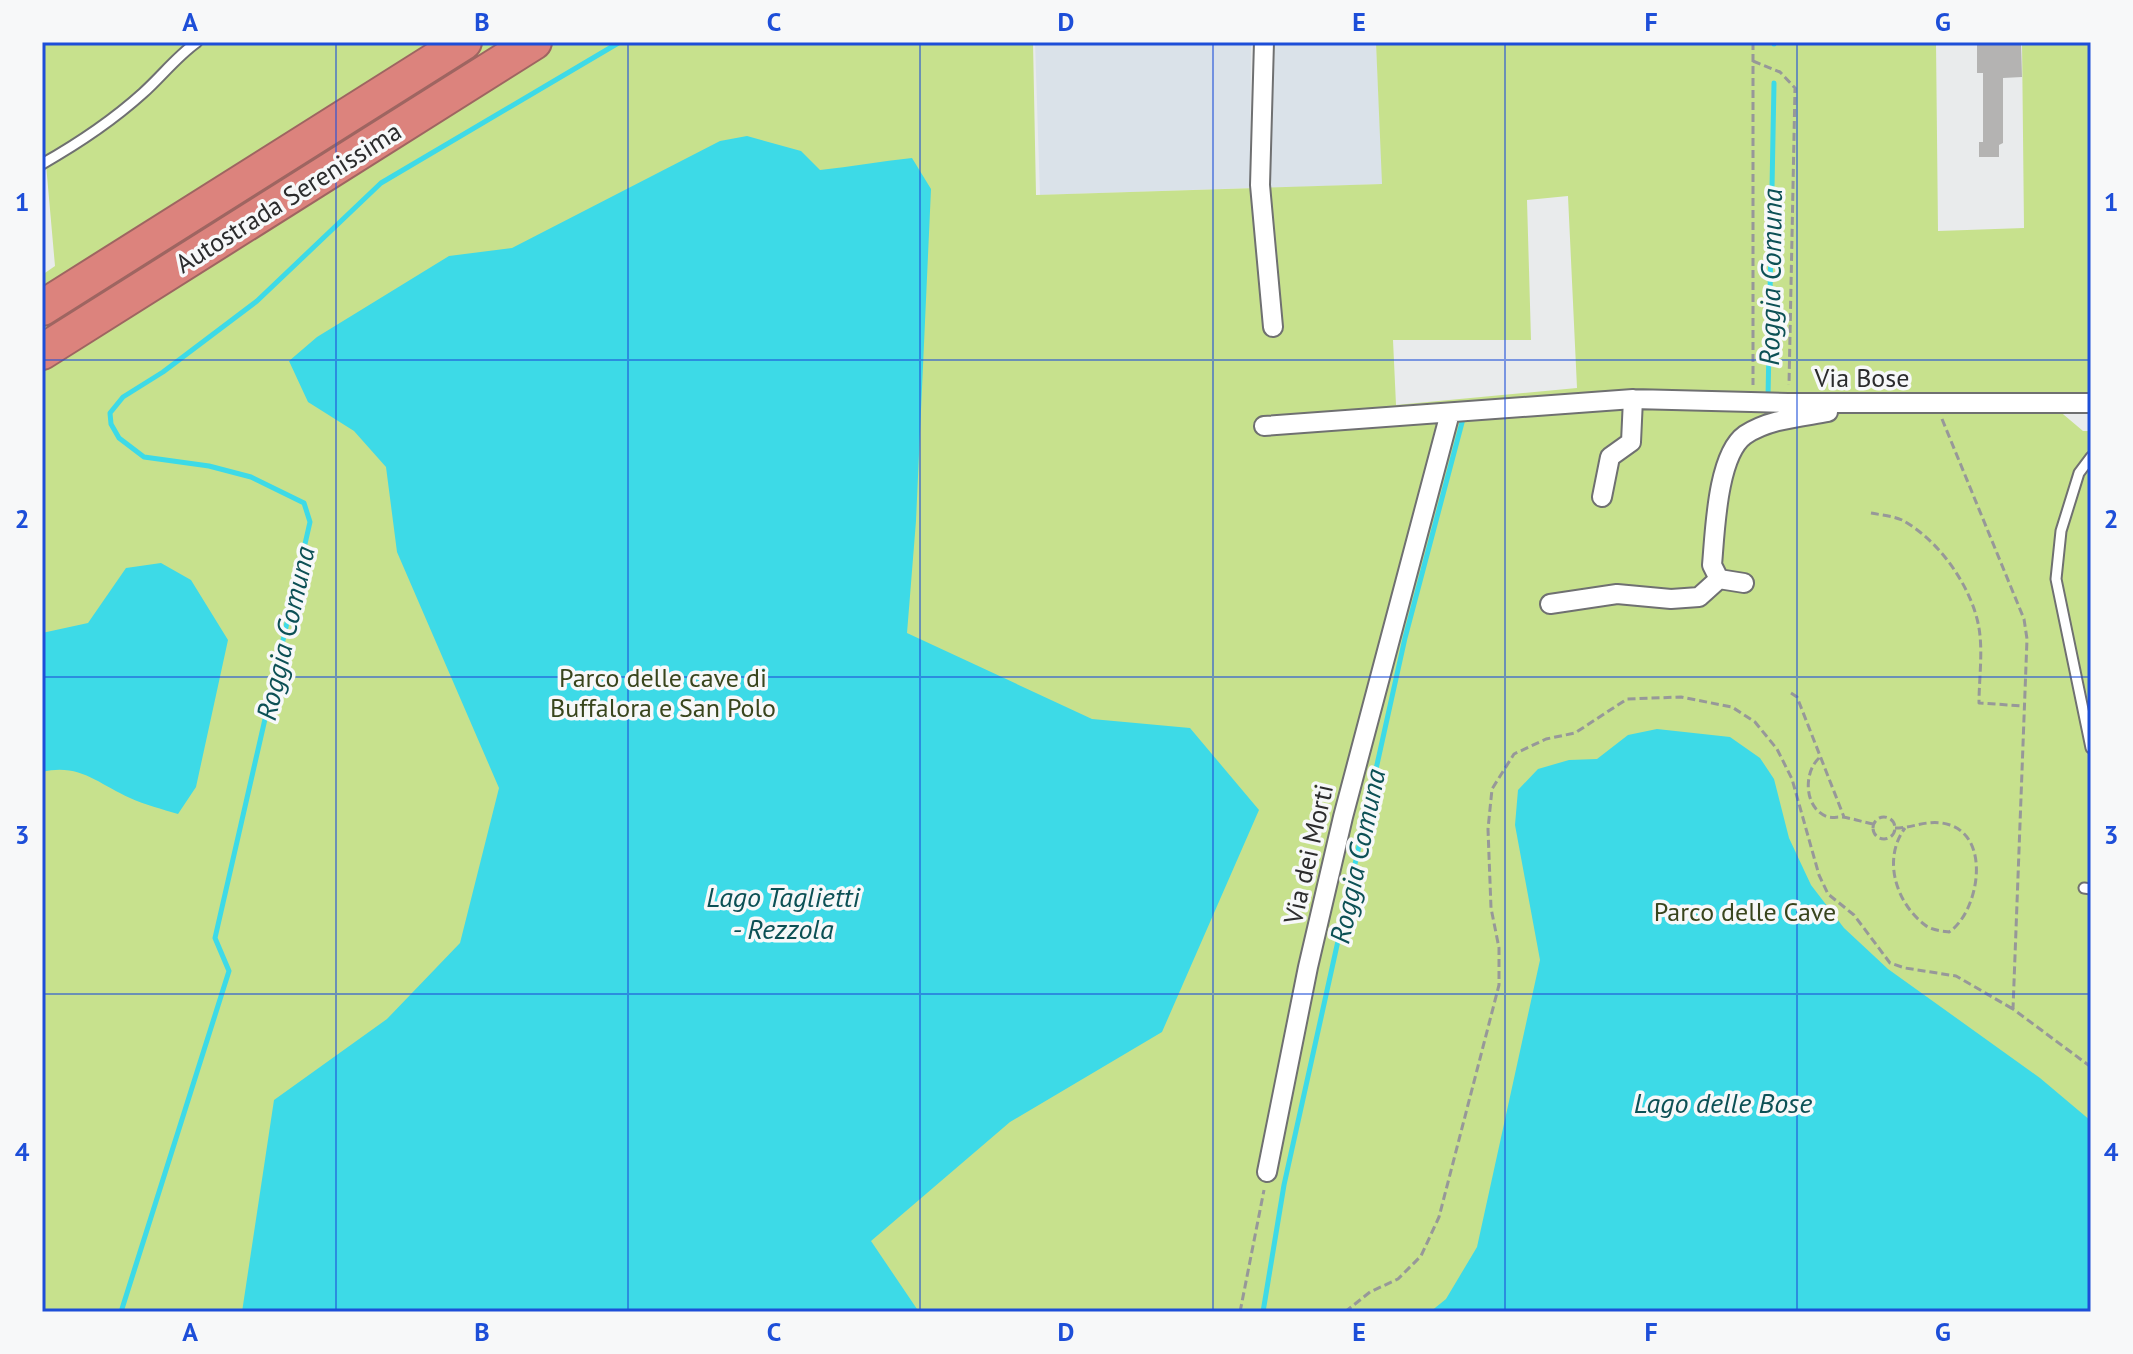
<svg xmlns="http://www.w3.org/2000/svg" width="2133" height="1354" font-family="'PT Sans',sans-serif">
<rect width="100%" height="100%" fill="#e9ebec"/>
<!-- built -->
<path fill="#dae2e9" d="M 1035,42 L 1251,42 L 1250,188 L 1040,195 Z
M 1275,42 L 1376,43 L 1383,184 L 1270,188 Z"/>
<!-- green -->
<path fill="#c7e18d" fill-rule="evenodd" d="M 42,42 L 1033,42 L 1036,195 L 1382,184 L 1376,43 L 1379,42 L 1936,42 L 1938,231 L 2024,228 L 2022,42 L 2091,42 L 2091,399 L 1747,404 L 1759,412 L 2057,409 L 2083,431 L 2091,431 L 2091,1312 L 42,1312 L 42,275 L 55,266 L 42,119 ZM 1568,196 L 1577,388 L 1396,405 L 1393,340 L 1531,340 L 1527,200 Z"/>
<!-- water -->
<path fill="#3ddae7" d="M 747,136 L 801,151 L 820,170 C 851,167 881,161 912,158 L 931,189 L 916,521 L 907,633 L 1092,719 L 1190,728 L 1259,810 L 1162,1032 L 1010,1122 L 871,1241 L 919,1312 L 242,1312 L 274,1100 L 387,1019 L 460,943 L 499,788 L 397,552 L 386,467 L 354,431 L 308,402 L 289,361 L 317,337 L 449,256 L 512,248 L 720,141 Z
M 161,563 L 191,580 L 228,640 L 196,787 L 178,814 C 162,809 145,805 130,798 C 98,784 80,763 42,772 L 42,633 L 88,623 L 126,568 Z
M 1657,729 L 1730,737 L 1760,758 L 1774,779 L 1789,838 L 1811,885 L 1844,928 L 1888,969 L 2040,1078 L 2091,1121 L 2091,1312 L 1430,1312 L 1446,1299 L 1477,1247 L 1540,960 L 1515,825 L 1518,790 L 1538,769 L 1569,760 L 1597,759 L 1628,735 Z"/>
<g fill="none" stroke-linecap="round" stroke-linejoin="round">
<!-- stream -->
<path stroke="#3ddae7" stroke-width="5" d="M 1774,42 L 1774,44
M 1768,398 L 1774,83
M 121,1312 L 229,971 L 215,938 L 310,522 L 304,503 L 251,477 L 209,466 L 144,457 L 119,438 L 111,424 L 110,413 L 123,397 L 163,372 L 257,301 L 381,183 L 620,42
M 1263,1312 L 1284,1185 L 1405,638 L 1464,415"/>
</g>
<!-- building -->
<path fill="#b4b3b2" d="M 1977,42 L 2021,42 L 2022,77 L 2003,78 L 2003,143 L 1999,145 L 1999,157 L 1979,157 L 1979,142 L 1983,142 L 1983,73 L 1977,73 Z"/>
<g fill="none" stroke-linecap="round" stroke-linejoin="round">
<defs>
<path id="service" d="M 42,164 C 79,143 112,121 143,93 C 162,76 176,57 197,42
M 2091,457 L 2079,473 L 2061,531 L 2056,579 L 2091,748
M 2084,888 L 2091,889"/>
<path id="minor" d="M 1264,42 L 1260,185 L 1273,327
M 1264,426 L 1633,399 L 1788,403 L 2091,403
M 1602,497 L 1610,457 L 1631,442 L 1633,399
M 1744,583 L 1719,579 L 1712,565 C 1715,532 1717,455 1745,435 C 1769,419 1801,417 1828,412
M 1550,604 L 1617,594 L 1671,599 L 1699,597 L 1719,579
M 1267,1172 L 1308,967 L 1343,817 L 1450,413"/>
<path id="motorway" d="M 42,308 L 464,42
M 42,352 L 534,42"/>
</defs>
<!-- service casing -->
<use href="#service" stroke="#6f7071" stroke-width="13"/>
<!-- minor casing -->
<use href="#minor" stroke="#6f7071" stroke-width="22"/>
<!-- motorway casing -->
<use href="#motorway" stroke="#9e6561" stroke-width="38"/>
<!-- path -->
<path stroke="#979899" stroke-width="3" stroke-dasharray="8 4" stroke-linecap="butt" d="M 1753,42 L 1753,385
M 1753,61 L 1780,72 L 1795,88 L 1789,385
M 1942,419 L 2024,619 L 2027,639 L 2013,1009 L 2091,1067
M 1871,513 C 1881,515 1893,516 1902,520 C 1939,540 1972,587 1979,628 C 1983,652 1979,679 1979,703 L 2024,706
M 1791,693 L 1797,697 L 1844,817
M 1819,758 C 1803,773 1804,809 1828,817 C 1832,818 1837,817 1841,817 C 1852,818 1862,822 1873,824
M1873 828a11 11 0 1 1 22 0a11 11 0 1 1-22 0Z
M 1895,828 C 1915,828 1929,818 1950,825 C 1992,839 1978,913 1949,932 C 1941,931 1931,930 1925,925 C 1896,903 1882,859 1905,828
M 1240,1312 L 1264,1190
M 1345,1312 L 1370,1292 L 1398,1279 L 1421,1256 L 1439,1217 L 1499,985 L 1499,948 L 1491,908 L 1488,829 L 1492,789 L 1514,754 L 1546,739 L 1575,733 L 1627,699 L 1681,697 L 1732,707 L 1755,722 L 1777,749 L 1792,779 L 1819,875 L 1828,894 L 1854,915 L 1890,963 L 1905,968 L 1956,976 L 2013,1009"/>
<!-- service -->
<use href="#service" stroke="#fff" stroke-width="9"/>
<!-- minor -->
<use href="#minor" stroke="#fff" stroke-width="18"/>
<!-- motorway -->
<use href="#motorway" stroke="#dc837d" stroke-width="34"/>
</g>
<!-- grid -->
<path fill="none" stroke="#1d4ed8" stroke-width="2" stroke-opacity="0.55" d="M 336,42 L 336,1312M 628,42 L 628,1312M 920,42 L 920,1312M 1213,42 L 1213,1312M 1505,42 L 1505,1312M 1797,42 L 1797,1312M 42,360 L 2091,360M 42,677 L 2091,677M 42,994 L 2091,994"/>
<g text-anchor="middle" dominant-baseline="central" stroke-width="7" stroke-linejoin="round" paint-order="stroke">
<!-- street labels -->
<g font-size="26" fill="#2c2c2d" stroke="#f7f8f9">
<text transform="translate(288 197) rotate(-32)">Autostrada Serenissima</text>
<text x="1862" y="377">Via Bose</text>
<text transform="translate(1308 854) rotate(-77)">Via dei Morti</text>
</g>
<!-- park labels -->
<g font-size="26" fill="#39451d" stroke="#f7f8f9">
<text x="663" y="677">Parco delle cave di<tspan x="663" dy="30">Buffalora e San Polo</tspan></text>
<text x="1745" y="911">Parco delle Cave</text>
</g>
<!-- water labels -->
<g font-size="28" font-style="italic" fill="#0c5055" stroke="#f7f8f9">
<text transform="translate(1770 277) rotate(-89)">Roggia Comuna</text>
<text transform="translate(285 633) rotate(-77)">Roggia Comuna</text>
<text transform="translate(1357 856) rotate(-78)">Roggia Comuna</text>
<text x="783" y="896">Lago Taglietti<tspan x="783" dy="32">- Rezzola</tspan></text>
<text x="1723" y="1102">Lago delle Bose</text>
</g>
</g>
<!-- border -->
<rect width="2133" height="1354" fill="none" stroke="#f7f8f9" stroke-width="88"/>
<rect x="44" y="44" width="2045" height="1266" fill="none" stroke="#1d4ed8" stroke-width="3"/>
<g font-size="26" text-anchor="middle" font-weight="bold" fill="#1d4ed8">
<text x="190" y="31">A</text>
<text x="482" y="31">B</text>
<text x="774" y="31">C</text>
<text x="1066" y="31">D</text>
<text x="1359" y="31">E</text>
<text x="1651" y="31">F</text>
<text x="1943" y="31">G</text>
<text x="22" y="211">1</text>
<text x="2111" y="211">1</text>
<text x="22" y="528">2</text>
<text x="2111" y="528">2</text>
<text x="22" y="844">3</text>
<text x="2111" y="844">3</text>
<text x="22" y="1161">4</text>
<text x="2111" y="1161">4</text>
<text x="190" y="1341">A</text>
<text x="482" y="1341">B</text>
<text x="774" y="1341">C</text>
<text x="1066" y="1341">D</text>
<text x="1359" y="1341">E</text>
<text x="1651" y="1341">F</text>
<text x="1943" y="1341">G</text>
</g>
</svg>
